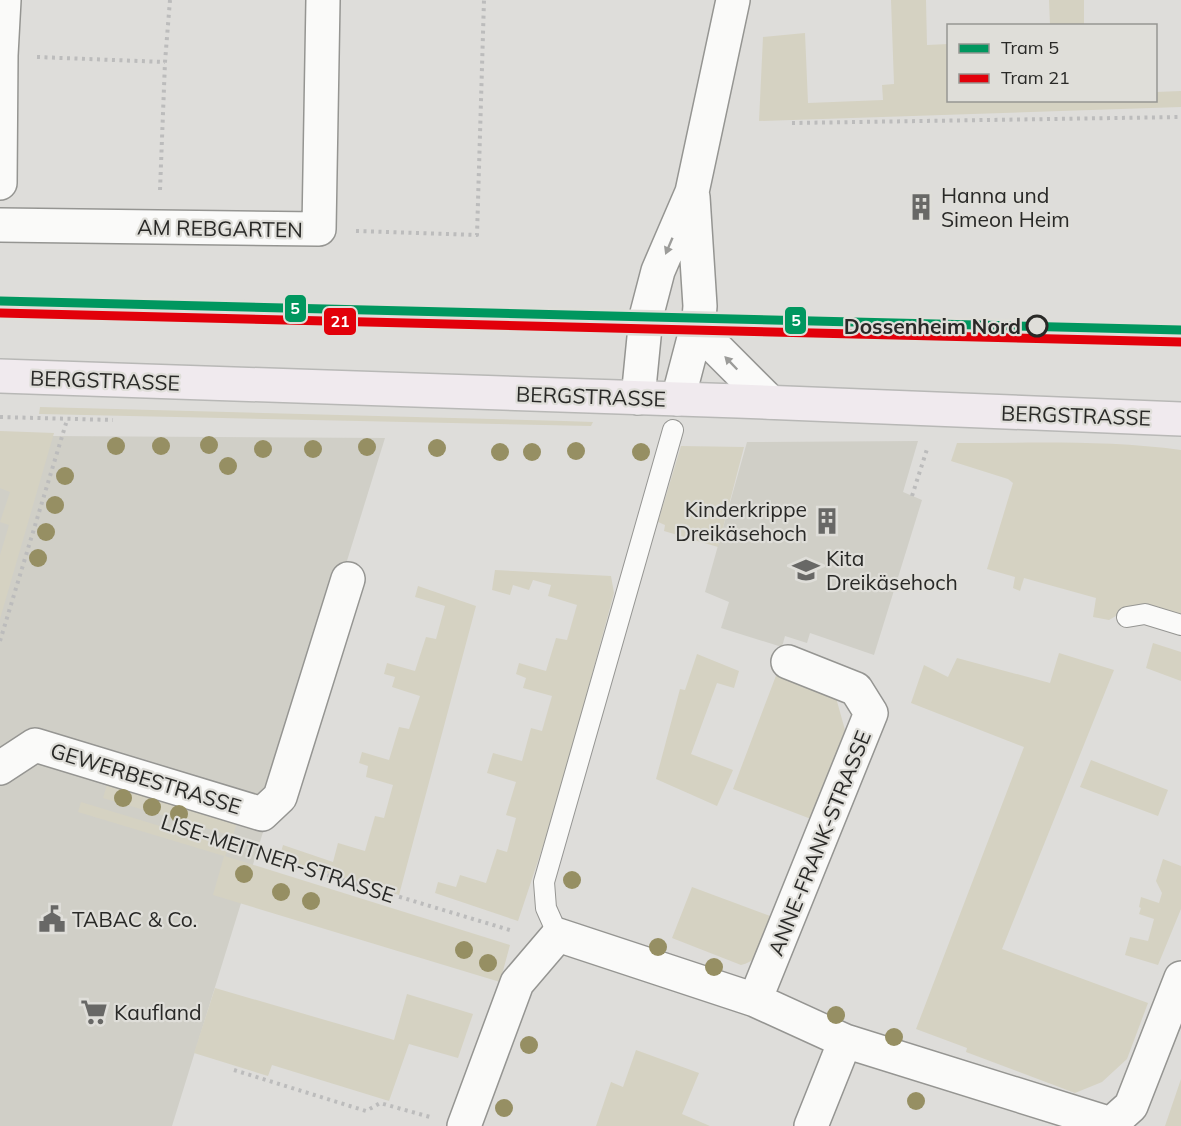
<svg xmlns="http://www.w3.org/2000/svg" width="1181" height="1126" font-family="Mulish,sans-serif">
<rect width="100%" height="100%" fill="#deddda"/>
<!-- built -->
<path fill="#d0cfc7" d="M 0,434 L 51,436 L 385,438 L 172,1126 L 0,1126 Z
M 918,441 L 903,492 L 922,500 L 874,655 L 810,633 L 807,643 L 785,636 L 782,647 L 721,628 L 729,602 L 705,592 L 747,442 Z"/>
<!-- green -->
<path fill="#d5d2c2" d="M 891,0 L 926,0 L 927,45 L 948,44 L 948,100 L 1156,100 L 1156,92 L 1181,91 L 1181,107 L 759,121 L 763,37 L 805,33 L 808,103 L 883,100 L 882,85 L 894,84 Z
M 1049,0 L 1084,0 L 1084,25 L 1050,25 Z
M 40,407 L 564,421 L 593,422 L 591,426 L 39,414 Z
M 0,431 L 54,433 L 0,619 L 0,555 L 9,525 L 0,522 L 10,492 L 0,488 Z
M 957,443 C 1031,443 1108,440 1181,450 L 1181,617 L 1135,605 L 1109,620 L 1093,617 L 1096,598 L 1024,578 L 1020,591 L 1013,588 L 1015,577 L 987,569 L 1013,483 L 1008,479 L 951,461 Z
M 681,446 L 744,447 L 718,547 L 664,531 L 665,525 L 658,522 Z
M 495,570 L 611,576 L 614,593 L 557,804 L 518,921 L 435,893 L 438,882 L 456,887 L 460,875 L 486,883 L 497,849 L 507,852 L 516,818 L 506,815 L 516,782 L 487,773 L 493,753 L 522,761 L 531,728 L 542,731 L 552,696 L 523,688 L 526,678 L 516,674 L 519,663 L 546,671 L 556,638 L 567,640 L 577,605 L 548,596 L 551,585 L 533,580 L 529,590 L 513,585 L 510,595 L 492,590 Z
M 418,586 L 476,606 L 399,895 L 293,862 L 280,856 L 283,845 L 333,862 L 338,843 L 365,851 L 375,816 L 384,818 L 393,785 L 366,777 L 368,766 L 359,763 L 362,752 L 389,760 L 399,727 L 409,729 L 420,696 L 392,687 L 395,677 L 384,674 L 387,663 L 415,671 L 426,637 L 436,639 L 445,606 L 415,597 Z
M 1153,643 L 1181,652 L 1181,681 L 1146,668 Z
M 1059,653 L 1114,670 L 1002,949 L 1148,1003 L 1127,1059 L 1102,1082 L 1075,1093 L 966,1052 L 967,1048 L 916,1029 L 1024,747 L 911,703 L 924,665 L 948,677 L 957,658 L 1050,683 Z
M 697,654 L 739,671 L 734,688 L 717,683 L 691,754 L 733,770 L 717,806 L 656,779 L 680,689 L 685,690 Z
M 777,673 L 835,694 L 845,730 L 811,819 L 733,789 Z
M 1091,760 L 1168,790 L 1158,816 L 1080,787 Z
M 108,781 L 237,822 L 233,836 L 103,798 Z
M 81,802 L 229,847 L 225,856 L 510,945 L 500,982 L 213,895 L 224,856 L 78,812 Z
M 1163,859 L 1181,866 L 1181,909 L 1158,965 L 1125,955 L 1130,937 L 1148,941 L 1154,919 L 1139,914 L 1141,908 L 1139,907 L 1141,897 L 1159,903 L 1162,893 L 1156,881 Z
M 692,887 L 773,917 C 766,936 763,960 741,965 L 672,938 Z
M 215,988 L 394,1040 L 407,994 L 473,1014 L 458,1058 L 409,1044 L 389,1101 L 272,1065 L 268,1076 L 194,1053 Z
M 636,1050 L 699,1073 L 682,1114 L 710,1126 L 596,1126 L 611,1082 L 623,1087 Z
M 1181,1079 L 1181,1126 L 1165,1126 Z"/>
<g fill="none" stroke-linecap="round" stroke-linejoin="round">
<defs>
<path id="service" d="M 1127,617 L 1145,614 L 1181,625
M 558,935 L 546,908 L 544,882 L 673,430"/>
<path id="minor" d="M 0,183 L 1,55 L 4,0
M 0,225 L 319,229 L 323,0
M 699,319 L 707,339 L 770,402
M 638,398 L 646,317 L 658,271 L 692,192 L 733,0
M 678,399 L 699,319 L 700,306 L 693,197
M 0,768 L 35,745 L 262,814 L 280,797 L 348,579
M 755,1000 L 871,713 L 856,689 L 788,662
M 464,1126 L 517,983 L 558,935 L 755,1000 L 845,1041 L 1111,1124 L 1131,1106 L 1181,978
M 811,1126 L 845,1041"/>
<path id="primary" d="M 0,376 L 738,401 L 1181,419"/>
</defs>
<!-- service casing -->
<use href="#service" stroke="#959592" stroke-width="22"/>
<!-- minor casing -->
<use href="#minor" stroke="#959592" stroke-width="36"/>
<!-- primary casing -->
<use href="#primary" stroke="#b8b8b6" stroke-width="36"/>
<!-- path -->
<path stroke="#bcbcbc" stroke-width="4" stroke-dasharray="3 4.5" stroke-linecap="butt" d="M 37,57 L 165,62
M 792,123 L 1181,117
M 160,190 L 165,62 L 170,0
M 356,231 L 477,235 L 484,0
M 0,417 L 113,420
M 912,496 L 928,446
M 0,641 L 67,420
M 256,852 L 307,869 L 513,931
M 234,1070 L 366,1111 L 380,1103 L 430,1117"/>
<!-- service -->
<use href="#service" stroke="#fafaf9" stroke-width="20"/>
<!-- minor -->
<use href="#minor" stroke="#fafaf9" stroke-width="33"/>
<!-- primary -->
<use href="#primary" stroke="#f0eaee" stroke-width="33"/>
<defs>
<path id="tram-1" d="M 0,301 L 1181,330"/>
<path id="tram-2" d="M 0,313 L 1181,342"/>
</defs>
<!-- tram-1 casing -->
<use href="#tram-1" stroke="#dfded9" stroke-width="14"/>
<!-- tram-2 casing -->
<use href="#tram-2" stroke="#dfded9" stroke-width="14"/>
<!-- tram-1 -->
<use href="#tram-1" stroke="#00975f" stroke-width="9"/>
<!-- tram-2 -->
<use href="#tram-2" stroke="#e2000a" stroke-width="9"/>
</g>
<!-- trees -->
<g fill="#968f63">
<circle cx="209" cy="445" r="9"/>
<circle cx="116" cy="446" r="9"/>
<circle cx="161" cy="446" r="9"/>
<circle cx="367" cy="447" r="9"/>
<circle cx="437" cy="448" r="9"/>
<circle cx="263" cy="449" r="9"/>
<circle cx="313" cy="449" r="9"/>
<circle cx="576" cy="451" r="9"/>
<circle cx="500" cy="452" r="9"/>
<circle cx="532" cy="452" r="9"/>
<circle cx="641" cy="452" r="9"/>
<circle cx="228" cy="466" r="9"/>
<circle cx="65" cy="476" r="9"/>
<circle cx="55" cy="505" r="9"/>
<circle cx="46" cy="532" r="9"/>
<circle cx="38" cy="558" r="9"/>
<circle cx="123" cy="798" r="9"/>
<circle cx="152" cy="807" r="9"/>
<circle cx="179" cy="814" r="9"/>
<circle cx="244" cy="874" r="9"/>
<circle cx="572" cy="880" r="9"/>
<circle cx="281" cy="892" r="9"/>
<circle cx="311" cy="901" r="9"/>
<circle cx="658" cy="947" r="9"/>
<circle cx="464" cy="950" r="9"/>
<circle cx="488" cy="963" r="9"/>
<circle cx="714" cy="967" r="9"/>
<circle cx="836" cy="1015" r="9"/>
<circle cx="894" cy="1037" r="9"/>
<circle cx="529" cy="1045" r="9"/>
<circle cx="916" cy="1101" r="9"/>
<circle cx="504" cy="1108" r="9"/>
</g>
<!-- one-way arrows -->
<defs><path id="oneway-solid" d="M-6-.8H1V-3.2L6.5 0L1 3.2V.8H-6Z" transform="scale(1.5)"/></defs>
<g fill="#9c9c9a">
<use href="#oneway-solid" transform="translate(669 246) rotate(113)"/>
<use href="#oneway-solid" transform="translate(731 363) rotate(-134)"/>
</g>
<!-- icons -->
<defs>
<symbol id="building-bare" viewBox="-9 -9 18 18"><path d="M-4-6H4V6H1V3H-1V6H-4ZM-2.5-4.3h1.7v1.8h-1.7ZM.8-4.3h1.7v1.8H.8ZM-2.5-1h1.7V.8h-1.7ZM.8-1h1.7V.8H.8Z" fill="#686866" stroke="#dfded9" stroke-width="2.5" paint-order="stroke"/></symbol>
<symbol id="school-bare" viewBox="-9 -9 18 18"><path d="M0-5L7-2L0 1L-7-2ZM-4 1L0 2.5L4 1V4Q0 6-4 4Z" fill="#686866" stroke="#dfded9" stroke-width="2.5" paint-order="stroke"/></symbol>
<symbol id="civic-bare" viewBox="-9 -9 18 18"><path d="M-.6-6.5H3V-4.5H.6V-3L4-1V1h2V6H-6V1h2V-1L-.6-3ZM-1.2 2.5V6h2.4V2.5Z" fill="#686866" stroke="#dfded9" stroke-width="2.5" paint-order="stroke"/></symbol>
<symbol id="supermarket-bare" viewBox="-9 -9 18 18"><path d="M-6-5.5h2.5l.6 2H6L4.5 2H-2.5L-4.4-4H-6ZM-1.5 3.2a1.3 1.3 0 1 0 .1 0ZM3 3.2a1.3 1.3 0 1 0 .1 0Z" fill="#686866" stroke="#dfded9" stroke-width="2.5" paint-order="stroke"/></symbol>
</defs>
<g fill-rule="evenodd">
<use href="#building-bare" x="902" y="188" width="38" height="38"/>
<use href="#building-bare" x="808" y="502" width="38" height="38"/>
<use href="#school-bare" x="787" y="551" width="38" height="38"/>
<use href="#civic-bare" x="33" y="900" width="38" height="38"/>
<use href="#supermarket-bare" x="75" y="993" width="38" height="38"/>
</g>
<!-- markers -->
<circle fill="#dfded9" stroke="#292927" stroke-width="3" cx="1037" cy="326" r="10"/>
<g text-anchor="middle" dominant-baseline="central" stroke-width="4.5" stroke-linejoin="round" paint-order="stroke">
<!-- poi labels -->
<g font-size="21" fill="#292927" stroke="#dfded9" text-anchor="start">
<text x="941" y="195">Hanna und<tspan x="941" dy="24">Simeon Heim</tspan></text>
<text x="807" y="509" text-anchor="end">Kinderkrippe<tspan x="807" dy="24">Dreikäsehoch</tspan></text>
<text x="826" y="558">Kita<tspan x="826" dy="24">Dreikäsehoch</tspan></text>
<text x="72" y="919">TABAC &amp; Co.</text>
<text x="114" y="1012">Kaufland</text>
</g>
<!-- street labels -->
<g font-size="21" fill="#292927" stroke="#dfded9">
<text transform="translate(220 228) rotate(1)">AM REBGARTEN</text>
<text transform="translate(105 380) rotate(2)">BERGSTRASSE</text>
<text transform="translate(591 396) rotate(2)">BERGSTRASSE</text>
<text transform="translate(1076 415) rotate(2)">BERGSTRASSE</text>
<text transform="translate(146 778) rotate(17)">GEWERBESTRASSE</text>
<text transform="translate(819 843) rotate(-68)">ANNE-FRANK-STRASSE</text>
<text transform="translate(278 858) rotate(18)">LISE-MEITNER-STRASSE</text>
</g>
<!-- stop labels -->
<g font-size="21" font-weight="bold" fill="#292927" stroke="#dfded9" text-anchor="end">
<text x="1021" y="326">Dossenheim Nord</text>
</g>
</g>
<g stroke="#dfded9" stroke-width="2">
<rect x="284" y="294" width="23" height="29" rx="6" fill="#00975f"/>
<rect x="784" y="306" width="23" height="29" rx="6" fill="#00975f"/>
<rect x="323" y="307" width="34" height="29" rx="6" fill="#e2000a"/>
</g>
<g font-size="16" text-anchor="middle" font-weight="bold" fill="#fff">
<text x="295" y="314">5</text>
<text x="796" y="326">5</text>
<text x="340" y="327">21</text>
</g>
<!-- legend -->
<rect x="947" y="24" width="210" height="78" fill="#dfded9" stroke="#969692" stroke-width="1.5"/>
<rect x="959" y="44" width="30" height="9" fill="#00975f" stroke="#969692" stroke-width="1.5"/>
<text x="1001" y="54" font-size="18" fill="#292927">Tram 5</text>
<rect x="959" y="74" width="30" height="9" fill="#e2000a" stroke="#969692" stroke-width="1.5"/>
<text x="1001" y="84" font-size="18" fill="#292927">Tram 21</text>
</svg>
